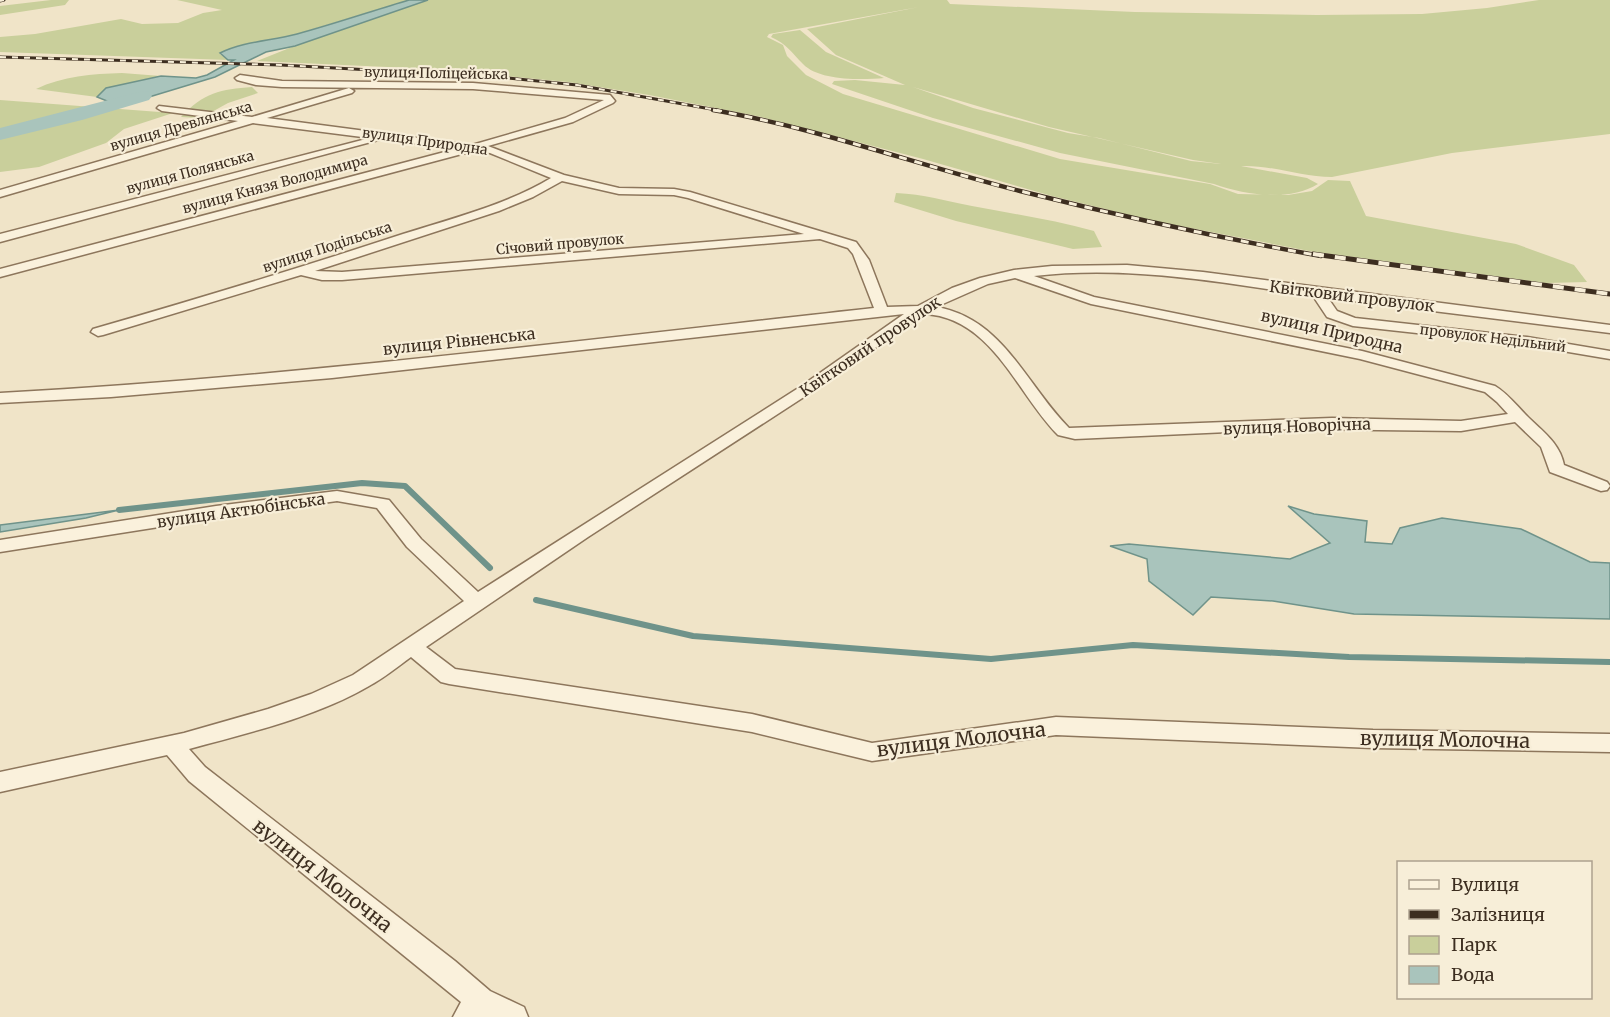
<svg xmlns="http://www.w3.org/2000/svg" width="1610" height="1017" font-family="Merriweather,serif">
<rect width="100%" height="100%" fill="#f0e4c8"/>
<!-- green -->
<path fill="#c9cf9b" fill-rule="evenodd" d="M 51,0 L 69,0 L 65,5 L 0,15 L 0,6 Z
M 177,0 L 409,0 L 297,34 L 220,54 L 228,60 L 0,52 L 0,37 L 35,34 L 121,19 L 142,24 L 178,23 L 203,13 L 222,10 Z
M 428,0 L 947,0 L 950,4 L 1135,12 L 1317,15 L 1422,14 L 1487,8 L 1539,0 L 1610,0 L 1610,134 L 1452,153 L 1332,177 C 1301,177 1273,165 1241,166 L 1307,178 L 1318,184 C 1289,202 1245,195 1214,184 L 1060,153 L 933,118 L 832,84 L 834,81 L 855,80 L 905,85 L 836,55 L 807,29 L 919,7 L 769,34 L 767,37 L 783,45 L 787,56 L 806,75 L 843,94 L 1060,159 L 1210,184 L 1238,194 L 1288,195 L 1312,191 L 1328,180 L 1350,181 L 1366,216 L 1516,244 L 1574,265 L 1587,282 L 1546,283 L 1309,251 L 1154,221 L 1052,196 L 923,159 L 757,116 L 649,95 L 568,82 L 431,69 L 257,61 L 312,39 ZM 913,87 L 1049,127 L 1193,160 L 1221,164 L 1191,161 L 1099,138 L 1068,133 L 973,108 Z
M 800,30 L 826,52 L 884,78 C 862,80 819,81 803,64 C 791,52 787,44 771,37 L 773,34 Z
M 122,73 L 161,76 L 106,88 L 97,97 L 36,89 C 63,76 92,74 122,73 Z
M 252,87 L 258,93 L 228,103 L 201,118 L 181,117 C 203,93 221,89 252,87 Z
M 0,100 L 173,113 L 124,129 L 106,143 L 39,167 L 0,172 Z
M 896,193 C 924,194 945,201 972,206 C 1014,214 1054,220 1094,231 L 1102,247 L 1073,249 L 956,221 L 894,202 Z"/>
<!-- water -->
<path fill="#a9c4bc" stroke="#6f938a" stroke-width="1.5" d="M 409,0 L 428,0 L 295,46 L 266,52 L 215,77 L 126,104 L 95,109 L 112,103 L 97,97 L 106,88 L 161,76 L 196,78 L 207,75 L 234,60 L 228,60 L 220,53 C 245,41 271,41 297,34 C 334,24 372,11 409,0 Z
M 1288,506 L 1314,514 L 1367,521 L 1365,542 L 1392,544 L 1400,528 L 1442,518 L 1521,529 L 1590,562 L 1610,563 L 1610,619 L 1354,614 L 1273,601 L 1211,597 L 1193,615 L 1149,581 L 1147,559 L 1110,546 L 1129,544 L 1290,559 L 1330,543 Z
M 119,510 L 86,518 L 0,532 L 0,525 Z"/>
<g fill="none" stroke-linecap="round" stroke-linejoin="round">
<!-- stream -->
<path stroke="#6f938a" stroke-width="6" d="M 119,510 L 362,483 L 405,486 L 490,568
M 536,600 L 693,636 L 991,659 L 1133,645 L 1349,657 L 1610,662"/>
<!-- river -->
<path fill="#a9c4bc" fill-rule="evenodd" d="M 143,91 L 149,92 L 152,96 L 149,100 L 82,120 L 0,140 L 0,128 Z"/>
<defs>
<path id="minor" d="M 240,75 L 282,81 L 473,83 L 610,95 L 615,101 L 613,103 L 573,122 L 488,146 L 564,175 L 619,188 L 674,189 L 690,192 L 856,242 L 869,260 L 887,307 L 918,306 L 952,288 L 980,278 L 1014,270 L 1052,266 L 1127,265 L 1203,272 L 1610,325 L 1610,333 L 1328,298 L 1337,311 L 1355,318 L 1527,337 L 1610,351 L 1610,359 L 1527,345 L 1353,326 L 1327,317 L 1313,296 C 1221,282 1127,265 1034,276 L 1094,297 L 1362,351 L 1495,386 C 1508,394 1516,405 1527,416 C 1542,431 1560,443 1564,465 L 1607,482 L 1610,486 L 1607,490 L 1601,491 L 1550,472 L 1541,447 L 1515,422 L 1461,431 L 1295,429 L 1075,439 L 1058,435 C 1017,394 992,317 924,314 L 810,393 L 588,537 L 426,647 L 455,669 L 752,714 L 872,743 L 1056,717 L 1373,730 L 1610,734 L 1610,752 L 1373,748 L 1056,735 L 872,761 L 752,732 L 449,684 L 441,682 L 411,657 C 397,667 384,678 369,686 C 316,717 248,733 189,749 L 205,767 L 455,961 L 490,991 L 524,1007 L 528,1017 L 453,1017 L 461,1002 L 189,781 L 167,755 L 0,792 L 0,772 L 184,733 L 268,709 L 311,694 L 353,675 L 464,601 L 407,547 L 377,508 L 337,501 L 216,518 L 0,552 L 0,540 L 216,506 L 337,491 L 389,500 L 421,539 L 478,592 L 800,387 L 904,314 L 332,378 L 111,397 L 0,403 L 0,393 C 293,377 583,340 874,308 L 853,254 L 848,248 L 820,239 L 342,280 L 322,280 L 301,275 L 103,335 L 98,336 L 91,332 L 93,329 C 197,299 300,268 403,234 C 453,218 506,205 551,178 L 490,153 L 473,151 L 0,277 L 0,269 L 456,149 L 382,139 L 0,242 L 0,234 L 370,138 L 253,123 L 0,197 L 0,190 L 238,121 L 162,111 L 157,108 L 159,106 L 252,117 L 349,88 L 354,91 L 352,93 L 267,118 L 472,145 L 565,118 L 604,100 L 473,89 L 282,87 L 256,85 L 237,80 L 235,78 ZM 562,181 L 619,194 L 674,195 L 688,198 L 804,234 L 342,272 L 315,271 L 499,211 L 533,197 ZM 1015,278 L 1091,304 L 1360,359 L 1485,392 L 1497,402 L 1508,414 L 1461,421 L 1332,418 L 1069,428 C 1026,385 1003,318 936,307 L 988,284 Z"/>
</defs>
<!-- minor casing -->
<use href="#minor" stroke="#8d765c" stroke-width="3"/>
<!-- minor -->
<use href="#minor" fill="#faf1dc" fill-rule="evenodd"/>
<defs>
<path id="rail-far2" d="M 0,1 L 4,0
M 0,57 L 281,65 L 497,77 L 577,85 L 722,111"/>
<path id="rail-far1" d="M 713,110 C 818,128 917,165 1020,191 C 1120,216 1220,238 1321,256"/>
<path id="rail" d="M 1313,254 L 1610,294"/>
</defs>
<!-- rail-far2 casing -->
<use href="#rail-far2" stroke="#3d2e20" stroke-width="3"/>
<!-- rail-far1 casing -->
<use href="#rail-far1" stroke="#3d2e20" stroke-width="4.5"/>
<!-- rail casing -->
<use href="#rail" stroke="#3d2e20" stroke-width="5"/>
<!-- rail-far2 -->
<use href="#rail-far2" stroke="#f7eed8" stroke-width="2" stroke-dasharray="6" stroke-linecap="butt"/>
<!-- rail-far1 -->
<use href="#rail-far1" stroke="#f7eed8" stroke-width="3" stroke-dasharray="8" stroke-linecap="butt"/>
<!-- rail -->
<use href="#rail" stroke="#f7eed8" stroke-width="4" stroke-dasharray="11" stroke-linecap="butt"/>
</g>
<g text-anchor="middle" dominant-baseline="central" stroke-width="4.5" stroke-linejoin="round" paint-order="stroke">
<!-- far-street labels -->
<g font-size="14" fill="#3d2e20" stroke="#f7eed8">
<text transform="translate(436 73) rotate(1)">вулиця Поліцейська</text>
<text transform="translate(181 126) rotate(-16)">вулиця Древлянська</text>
<text transform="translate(425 141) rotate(8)">вулиця Природна</text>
<text transform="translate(190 172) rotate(-15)">вулиця Полянська</text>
<text transform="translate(275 184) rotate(-15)">вулиця Князя Володимира</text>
<text transform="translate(560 244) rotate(-5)">Січовий провулок</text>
<text transform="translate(327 247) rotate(-18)">вулиця Подільська</text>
<text transform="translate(1493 338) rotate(7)">провулок Недільний</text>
</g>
<!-- street labels -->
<g font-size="16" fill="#3d2e20" stroke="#f7eed8">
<text transform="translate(1352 296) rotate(7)">Квітковий провулок</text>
<text transform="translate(1332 331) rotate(13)">вулиця Природна</text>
<text transform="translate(459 341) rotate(-6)">вулиця Рівненська</text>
<text transform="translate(870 346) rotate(-34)">Квітковий провулок</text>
<text transform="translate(1297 426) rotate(-2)">вулиця Новорічна</text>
<text transform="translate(241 510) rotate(-8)">вулиця Актюбінська</text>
</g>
<!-- near-street labels -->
<g font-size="20" fill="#3d2e20" stroke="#f7eed8">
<text transform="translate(961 739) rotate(-7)">вулиця Молочна</text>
<text transform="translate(1445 739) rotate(1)">вулиця Молочна</text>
<text transform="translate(323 875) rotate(38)">вулиця Молочна</text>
</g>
</g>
<!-- legend -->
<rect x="1397" y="861" width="195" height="138" fill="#f7eed8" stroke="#ada18e" stroke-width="1.5"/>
<rect x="1409" y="880" width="30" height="9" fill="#faf1dc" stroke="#ada18e" stroke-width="1.5"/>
<text x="1451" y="891" font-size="18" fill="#3d2e20">Вулиця</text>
<rect x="1409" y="910" width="30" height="9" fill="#3d2e20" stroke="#ada18e" stroke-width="1.5"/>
<text x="1451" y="921" font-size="18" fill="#3d2e20">Залізниця</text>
<rect x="1409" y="936" width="30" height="18" fill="#c9cf9b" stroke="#ada18e" stroke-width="1.5"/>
<text x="1451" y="951" font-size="18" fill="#3d2e20">Парк</text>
<rect x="1409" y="966" width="30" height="18" fill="#a9c4bc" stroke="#ada18e" stroke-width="1.5"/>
<text x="1451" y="981" font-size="18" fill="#3d2e20">Вода</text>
</svg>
